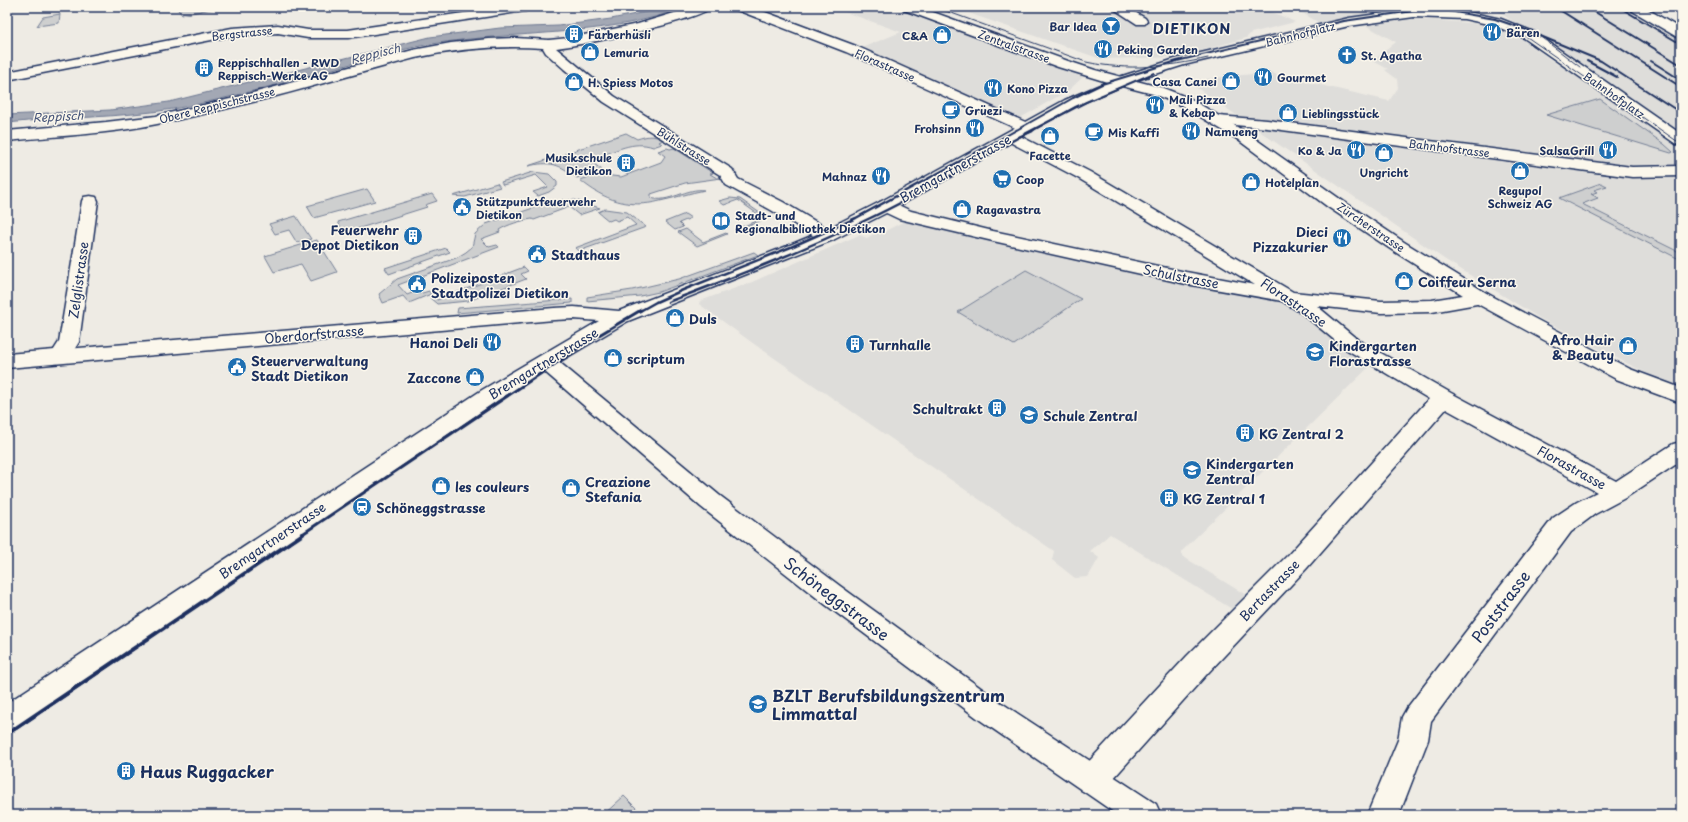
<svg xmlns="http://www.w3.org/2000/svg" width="1688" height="822" font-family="'Playpen Sans',sans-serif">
<rect width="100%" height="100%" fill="#eeebe4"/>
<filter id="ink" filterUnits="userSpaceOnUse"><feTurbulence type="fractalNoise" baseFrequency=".025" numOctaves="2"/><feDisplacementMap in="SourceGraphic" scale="8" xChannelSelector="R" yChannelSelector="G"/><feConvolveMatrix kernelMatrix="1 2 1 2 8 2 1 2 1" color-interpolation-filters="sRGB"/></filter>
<g filter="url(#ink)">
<!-- built -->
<path fill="#deddda" d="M 831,7 L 893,7 L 1083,77 L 1069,90 L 1008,125 L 849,53 L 901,32 Z
M 951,7 L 1261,7 L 1295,22 L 1251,33 L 1246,38 L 1179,57 L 1101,59 Z
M 1304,7 L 1396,7 L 1420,19 L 1496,25 L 1522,39 L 1558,65 L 1549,46 L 1492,7 L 1638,7 L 1681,33 L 1681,391 L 1541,319 L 1444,259 L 1187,81 L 1271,72 L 1277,75 L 1389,101 L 1398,88 L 1397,79 L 1385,70 L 1388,69 L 1373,61 L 1396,42 L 1363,24 L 1333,31 L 1294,8 Z
M 907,220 L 1106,267 L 1285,302 L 1309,317 L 1372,364 L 1182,551 L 1182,556 L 1246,595 L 1232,609 L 1110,534 L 1090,551 L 1099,558 L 1088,577 L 1075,578 L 1052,560 L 1054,551 L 754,344 L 699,304 L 700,301 L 752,282 L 859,235 L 867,238 L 874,234 L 870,231 L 870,230 L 876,226 L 885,231 Z"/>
<!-- green -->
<path fill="#cecfcf" stroke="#747f96" d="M 176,7 L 220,7 L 182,15 Z
M 60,14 L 59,23 L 37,26 L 43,17 Z
M 1600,99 L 1664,144 L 1673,152 L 1671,153 L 1546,115 Z
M 626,133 L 637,139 C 647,136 653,134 663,140 L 659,142 L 662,144 L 653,147 C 634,140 614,151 597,158 L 593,163 L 602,170 L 577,178 C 560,164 550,161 528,166 L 555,157 L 563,157 L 564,154 Z
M 667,148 L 670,149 L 674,148 L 713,173 L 710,174 L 717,178 L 721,178 L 685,183 L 651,194 L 651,198 C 668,204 687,187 705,190 C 689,193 675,198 660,201 C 629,209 604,200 580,180 L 605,172 L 612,176 L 621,177 L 661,162 L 665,156 L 658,151 Z
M 533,172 L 549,174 L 557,182 L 557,186 L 549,192 L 538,196 L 533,192 L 548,187 L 536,175 L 503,185 L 501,182 Z
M 497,183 L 500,187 L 465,197 L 453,196 Z
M 1601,183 L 1607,186 L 1594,190 L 1597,192 L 1591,194 L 1598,198 L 1582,204 L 1681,253 L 1681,260 L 1559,198 Z
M 367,189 L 375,201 L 314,218 L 307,206 Z
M 432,194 L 437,201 L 425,205 L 427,207 L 344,233 L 338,222 Z
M 730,198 L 740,199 L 767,218 L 741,229 L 739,228 L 763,218 L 738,200 L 724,205 L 719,201 Z
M 562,200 L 575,200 L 600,208 L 579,215 L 569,207 L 534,220 L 532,219 C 520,221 509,224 499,230 L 500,232 L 481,239 L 489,247 L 497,245 L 499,247 L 398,285 L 407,295 L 417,291 L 419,294 L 429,291 L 431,294 L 409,303 L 403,296 L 383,303 L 379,294 L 397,279 L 456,258 L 466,252 L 472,247 L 475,234 L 486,224 L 545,204 Z
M 605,209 L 627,212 L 646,227 L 579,251 L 575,248 L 636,225 L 627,217 L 617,221 L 614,219 L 609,221 L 598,212 Z
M 685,214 L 691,218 L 679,223 L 683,227 L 675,230 L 665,222 Z
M 296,216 L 311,239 L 297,243 L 289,230 L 275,234 L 269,224 Z
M 686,229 L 703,242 L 726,233 L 727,234 L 697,246 L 678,232 Z
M 317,240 L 337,272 L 311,281 L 301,264 L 274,272 L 265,256 Z
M 446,248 L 450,252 L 389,274 L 385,268 Z
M 754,252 L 758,255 L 659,292 L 640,296 L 587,301 L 587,297 L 632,290 L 679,279 Z
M 524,267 L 528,271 L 521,274 L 526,279 L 468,301 L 437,304 L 430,298 L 434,296 L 437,300 Z
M 1026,270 L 1081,299 L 1014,345 L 958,312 Z
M 572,299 L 572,303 L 457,313 L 458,308 Z
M 624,796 L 643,815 L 603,815 Z"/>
<!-- water -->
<path fill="#a3a8b4" stroke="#6d7892" d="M 662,7 L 685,7 C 606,38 515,30 432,44 C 405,48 378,56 351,64 C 293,80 233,98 173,109 C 118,118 62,117 7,123 L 7,115 L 110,110 L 169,102 L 430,37 L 500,28 L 558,26 L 611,19 L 651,11 Z"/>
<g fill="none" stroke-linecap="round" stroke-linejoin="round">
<defs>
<path id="street" d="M 504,7 L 531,7 L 529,10 L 525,11 L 348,38 L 308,38 L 278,33 L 232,36 L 7,80 L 7,72 L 232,28 L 278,25 L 308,30 L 348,30 Z
M 694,7 L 711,7 C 702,20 578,46 556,48 L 614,96 L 732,169 L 738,179 L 783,202 L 833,232 L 836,236 L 833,240 L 827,241 L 821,240 L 771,210 L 726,185 L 720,175 L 604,102 L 564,69 L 546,53 L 543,48 C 499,45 458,49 415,58 C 329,81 244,107 157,124 C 108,134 57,136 7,141 L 7,131 L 106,122 L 156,116 L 230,99 L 413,50 L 451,43 L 489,39 L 515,38 L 549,40 L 569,38 L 638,24 Z
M 735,7 L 752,7 L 856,46 L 1032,125 L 1035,128 L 1032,131 L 1027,133 L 1022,131 L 846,52 L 737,10 Z
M 1111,7 L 1126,7 L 1145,18 L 1147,21 L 1145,24 L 1137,24 Z
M 1629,7 L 1644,7 L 1681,29 L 1681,38 L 1677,37 L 1631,10 Z
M 1414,9 L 1464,11 L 1501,19 L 1534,32 L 1681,134 L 1681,146 L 1676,144 L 1524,38 L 1493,25 L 1464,19 L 1414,17 L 1349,26 L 1184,65 L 1121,85 L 1116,84 L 1114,81 L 1116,78 L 1175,59 L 1349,18 Z
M 1218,116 L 1267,120 L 1632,167 L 1681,166 L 1681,176 L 1632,177 L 1267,128 L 1213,123 L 1211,120 L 1213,117 Z
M 1011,132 L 1016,134 L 1090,172 L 1293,292 L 1381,301 L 1432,300 L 1481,292 L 1488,294 L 1491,298 L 1488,302 L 1432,312 L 1381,313 L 1317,306 L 1358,340 L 1451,393 L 1616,481 L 1673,444 L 1681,442 L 1681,461 L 1625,498 L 1595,514 L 1571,532 L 1431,721 L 1428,740 L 1399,815 L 1367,815 L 1398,740 L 1402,717 L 1407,708 L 1553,518 L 1577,502 L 1597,492 L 1446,409 L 1307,568 L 1207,674 L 1103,790 L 1092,795 L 1081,790 L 1076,780 L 1081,770 L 1187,656 L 1289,554 L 1429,399 L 1344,348 L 1303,314 L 1282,301 L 1186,284 L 993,241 L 899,219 L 880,210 L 878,206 L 880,202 L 886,201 L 892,202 L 911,211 L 993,231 L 1186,272 L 1255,285 L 1078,178 L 1006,140 L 1003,137 L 1006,134 Z
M 90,196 L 96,197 L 98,201 L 79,342 L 67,361 L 60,362 L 53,361 L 50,356 L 59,342 L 82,201 L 84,197 Z"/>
<path id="secondary" d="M 902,7 L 919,7 L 1068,61 L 1095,70 L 1163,88 L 1191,99 L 1247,133 L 1340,199 L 1404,242 L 1488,294 L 1630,369 L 1681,388 L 1681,403 L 1616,379 L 1474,302 L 1392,250 L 1328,207 L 1237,139 L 1181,105 L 1153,94 L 1122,86 L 1075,106 L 892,210 L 833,240 L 628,321 L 559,362 L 719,495 L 840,586 L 1000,702 L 1156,804 L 1161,815 L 1118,815 L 980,720 L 822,602 L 701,507 L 544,371 L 498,400 L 17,728 L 7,732 L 7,703 L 482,390 L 599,321 L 574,319 L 554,320 L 7,368 L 7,354 L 554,308 L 574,307 L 619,311 L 790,245 L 821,232 L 880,202 L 1065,100 L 1107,82 L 1058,67 L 904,10 Z"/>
</defs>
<!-- street casing -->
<use href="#street" stroke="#1b2f5e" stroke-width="3"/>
<!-- secondary casing -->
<use href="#secondary" stroke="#1b2f5e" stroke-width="3"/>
<!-- street -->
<use href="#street" fill="#fbf7ec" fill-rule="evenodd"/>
<!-- secondary -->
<use href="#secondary" fill="#fbf7ec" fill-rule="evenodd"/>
<!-- tram -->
<path stroke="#1b2f5e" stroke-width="1" d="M 935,7 L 1086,62 C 1128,71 1167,67 1208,58
M 1507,28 L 1527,37 L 1681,144
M 1521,28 L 1542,38 L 1580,67"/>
<!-- rail-far3 -->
<path stroke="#1b2f5e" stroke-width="2" d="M 1555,7 L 1681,87
M 1587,7 L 1681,65
M 1619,7 L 1681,44
M 1587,61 L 1617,77
M 1651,61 L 1681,80
M 1004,137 L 1073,98 L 1102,84 L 1177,61 L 1344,21 L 1420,10 L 1449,11 L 1495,19 L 1521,28 L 1601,61 L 1681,113
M 1019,137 L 1086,102 L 1154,73"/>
<!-- rail-far2 -->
<path stroke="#1b2f5e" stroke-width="2.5" d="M 668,302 C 734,277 800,252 864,221 C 918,196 969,165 1021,136
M 640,311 L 656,302 L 683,290 L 791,247 L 856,218 L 1006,136"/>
<!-- rail-far1 -->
<path stroke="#1b2f5e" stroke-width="3" d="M 301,535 L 589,341 L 641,310"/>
<!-- rail -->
<path stroke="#1b2f5e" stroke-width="4" d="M 7,734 L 303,534"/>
</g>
</g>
<!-- icons -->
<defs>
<symbol id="bar-disc" viewBox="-11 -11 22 22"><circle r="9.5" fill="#1f6fb2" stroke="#fbf7ec"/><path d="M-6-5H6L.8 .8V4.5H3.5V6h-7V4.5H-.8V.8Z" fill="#fff"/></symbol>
<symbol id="restaurant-disc" viewBox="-11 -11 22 22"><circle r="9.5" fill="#1f6fb2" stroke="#fbf7ec"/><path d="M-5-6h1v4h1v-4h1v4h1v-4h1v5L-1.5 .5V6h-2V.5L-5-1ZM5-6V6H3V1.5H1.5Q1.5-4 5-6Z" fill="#fff"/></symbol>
<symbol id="building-disc" viewBox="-11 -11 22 22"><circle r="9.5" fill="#1f6fb2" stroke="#fbf7ec"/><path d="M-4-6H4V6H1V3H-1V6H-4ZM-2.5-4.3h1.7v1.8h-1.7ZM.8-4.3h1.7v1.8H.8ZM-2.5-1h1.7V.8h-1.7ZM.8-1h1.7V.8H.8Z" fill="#fff"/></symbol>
<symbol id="shop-disc" viewBox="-11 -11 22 22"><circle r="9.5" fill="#1f6fb2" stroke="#fbf7ec"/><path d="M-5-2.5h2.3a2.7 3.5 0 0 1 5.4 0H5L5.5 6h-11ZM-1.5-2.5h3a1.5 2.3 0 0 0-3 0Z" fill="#fff"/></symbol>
<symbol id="church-disc" viewBox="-11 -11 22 22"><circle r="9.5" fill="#1f6fb2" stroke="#fbf7ec"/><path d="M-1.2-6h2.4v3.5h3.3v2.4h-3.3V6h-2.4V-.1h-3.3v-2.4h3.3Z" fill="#fff"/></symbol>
<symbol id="cafe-disc" viewBox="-11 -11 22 22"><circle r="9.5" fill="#1f6fb2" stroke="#fbf7ec"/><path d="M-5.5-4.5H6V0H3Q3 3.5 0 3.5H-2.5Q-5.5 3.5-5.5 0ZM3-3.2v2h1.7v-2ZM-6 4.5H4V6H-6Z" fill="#fff"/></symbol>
<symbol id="supermarket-disc" viewBox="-11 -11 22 22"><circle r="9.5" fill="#1f6fb2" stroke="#fbf7ec"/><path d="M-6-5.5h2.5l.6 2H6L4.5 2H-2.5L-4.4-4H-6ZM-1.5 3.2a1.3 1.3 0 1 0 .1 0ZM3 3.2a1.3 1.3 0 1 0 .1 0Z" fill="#fff"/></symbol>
<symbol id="civic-disc" viewBox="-11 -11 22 22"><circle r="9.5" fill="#1f6fb2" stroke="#fbf7ec"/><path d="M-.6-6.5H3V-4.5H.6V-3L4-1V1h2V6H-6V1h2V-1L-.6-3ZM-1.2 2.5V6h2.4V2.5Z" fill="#fff"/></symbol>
<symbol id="library-disc" viewBox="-11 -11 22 22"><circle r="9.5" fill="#1f6fb2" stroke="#fbf7ec"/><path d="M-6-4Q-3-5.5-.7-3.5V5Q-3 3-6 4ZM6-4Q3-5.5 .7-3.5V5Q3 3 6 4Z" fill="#fff"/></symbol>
<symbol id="school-disc" viewBox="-11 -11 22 22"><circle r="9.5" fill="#1f6fb2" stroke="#fbf7ec"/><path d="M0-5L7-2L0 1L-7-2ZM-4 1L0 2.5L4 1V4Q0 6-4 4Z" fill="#fff"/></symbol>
<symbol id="station-disc" viewBox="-11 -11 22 22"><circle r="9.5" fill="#1f6fb2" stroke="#fbf7ec"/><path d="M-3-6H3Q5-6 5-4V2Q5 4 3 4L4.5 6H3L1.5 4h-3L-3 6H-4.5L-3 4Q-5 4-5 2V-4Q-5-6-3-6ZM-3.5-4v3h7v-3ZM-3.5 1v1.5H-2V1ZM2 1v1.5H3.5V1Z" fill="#fff"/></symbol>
</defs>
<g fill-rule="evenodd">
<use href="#bar-disc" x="1100" y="15" width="22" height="22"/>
<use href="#restaurant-disc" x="1481" y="21" width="22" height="22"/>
<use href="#building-disc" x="563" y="23" width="22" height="22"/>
<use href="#shop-disc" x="931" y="24" width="22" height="22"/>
<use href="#restaurant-disc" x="1092" y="38" width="22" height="22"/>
<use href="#shop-disc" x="579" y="41" width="22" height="22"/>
<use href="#church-disc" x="1336" y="44" width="22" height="22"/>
<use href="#building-disc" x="193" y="57" width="22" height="22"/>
<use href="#restaurant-disc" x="1252" y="66" width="22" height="22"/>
<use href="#shop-disc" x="1220" y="70" width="22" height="22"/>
<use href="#shop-disc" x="563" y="71" width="22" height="22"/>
<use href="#restaurant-disc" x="982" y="77" width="22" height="22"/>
<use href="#restaurant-disc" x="1144" y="94" width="22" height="22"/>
<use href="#cafe-disc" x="940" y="99" width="22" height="22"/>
<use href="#shop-disc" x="1277" y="102" width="22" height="22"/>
<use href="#restaurant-disc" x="964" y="117" width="22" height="22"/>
<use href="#restaurant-disc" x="1180" y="120" width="22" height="22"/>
<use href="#cafe-disc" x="1083" y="121" width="22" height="22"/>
<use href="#shop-disc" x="1039" y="125" width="22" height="22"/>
<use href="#restaurant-disc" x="1345" y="139" width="22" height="22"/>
<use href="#restaurant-disc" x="1597" y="139" width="22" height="22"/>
<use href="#shop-disc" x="1373" y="142" width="22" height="22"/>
<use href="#building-disc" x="615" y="152" width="22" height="22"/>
<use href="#shop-disc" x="1509" y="160" width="22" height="22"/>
<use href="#restaurant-disc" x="870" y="165" width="22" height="22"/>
<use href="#supermarket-disc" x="991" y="168" width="22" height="22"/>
<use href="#shop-disc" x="1240" y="171" width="22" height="22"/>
<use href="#civic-disc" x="451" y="196" width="22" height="22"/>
<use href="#shop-disc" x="951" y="198" width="22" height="22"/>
<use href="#library-disc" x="710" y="210" width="22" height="22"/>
<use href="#building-disc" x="402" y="225" width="22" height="22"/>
<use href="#restaurant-disc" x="1331" y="227" width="22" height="22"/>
<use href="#civic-disc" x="526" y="243" width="22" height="22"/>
<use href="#shop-disc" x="1393" y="270" width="22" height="22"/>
<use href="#civic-disc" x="406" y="273" width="22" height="22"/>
<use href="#shop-disc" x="664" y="307" width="22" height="22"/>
<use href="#restaurant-disc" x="481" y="331" width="22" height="22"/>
<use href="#building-disc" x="844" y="333" width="22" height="22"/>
<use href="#shop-disc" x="1617" y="335" width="22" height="22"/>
<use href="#school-disc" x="1304" y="341" width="22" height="22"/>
<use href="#shop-disc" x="602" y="347" width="22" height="22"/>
<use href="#civic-disc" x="226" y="356" width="22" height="22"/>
<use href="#shop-disc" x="464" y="366" width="22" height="22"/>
<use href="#building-disc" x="986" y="397" width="22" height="22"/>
<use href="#school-disc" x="1018" y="404" width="22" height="22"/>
<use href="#building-disc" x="1234" y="422" width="22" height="22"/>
<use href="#school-disc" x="1181" y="459" width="22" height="22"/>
<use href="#shop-disc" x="430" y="475" width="22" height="22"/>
<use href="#shop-disc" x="560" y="477" width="22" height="22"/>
<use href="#building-disc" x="1158" y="487" width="22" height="22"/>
<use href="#station-disc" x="351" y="496" width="22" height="22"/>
<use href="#school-disc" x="747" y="693" width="22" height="22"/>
<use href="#building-disc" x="115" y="760" width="22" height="22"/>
</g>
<g text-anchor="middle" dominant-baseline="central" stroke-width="3" stroke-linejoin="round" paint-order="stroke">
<!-- far-poi labels -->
<g font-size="11" font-weight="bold" fill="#1b2f5e" stroke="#fbf7ec" text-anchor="start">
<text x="1097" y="26" text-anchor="end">Bar Idea</text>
<text x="1506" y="32">Bären</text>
<text x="588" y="34">Färberhüsli</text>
<text x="928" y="35" text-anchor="end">C&amp;A</text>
<text x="1117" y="49">Peking Garden</text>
<text x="604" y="52">Lemuria</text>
<text x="1361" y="55">St. Agatha</text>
<text x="218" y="62">Reppischhallen - RWD<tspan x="218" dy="13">Reppisch-Werke AG</tspan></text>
<text x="1277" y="77">Gourmet</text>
<text x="1217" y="81" text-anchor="end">Casa Canei</text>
<text x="588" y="82">H. Spiess Motos</text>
<text x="1007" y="88">Kono Pizza</text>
<text x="1169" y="99">Mali Pizza<tspan x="1169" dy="13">&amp; Kebap</tspan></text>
<text x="965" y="110">Grüezi</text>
<text x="1302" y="113">Lieblingsstück</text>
<text x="961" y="128" text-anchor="end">Frohsinn</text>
<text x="1205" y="131">Namueng</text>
<text x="1108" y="132">Mis Kaffi</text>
<text x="1342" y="150" text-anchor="end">Ko &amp; Ja</text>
<text x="1594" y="150" text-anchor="end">SalsaGrill</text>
<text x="1050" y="155" text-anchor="middle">Facette</text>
<text x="612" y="157" text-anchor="end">Musikschule<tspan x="612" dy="13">Dietikon</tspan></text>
<text x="1384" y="172" text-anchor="middle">Ungricht</text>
<text x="867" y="176" text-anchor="end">Mahnaz</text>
<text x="1016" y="179">Coop</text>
<text x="1265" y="182">Hotelplan</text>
<text x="1520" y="190" text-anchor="middle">Regupol<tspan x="1520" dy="13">Schweiz AG</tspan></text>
<text x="476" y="201">Stützpunktfeuerwehr<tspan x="476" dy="13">Dietikon</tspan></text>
<text x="976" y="209">Ragavastra</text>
<text x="735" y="215">Stadt- und<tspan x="735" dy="13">Regionalbibliothek Dietikon</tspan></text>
</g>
<!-- far-street labels -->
<g font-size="11" fill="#1b2f5e" stroke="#fbf7ec">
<text transform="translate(242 33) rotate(-6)">Bergstrasse</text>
<text transform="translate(1300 34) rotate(-14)">Bahnhofplatz</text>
<text transform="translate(1014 46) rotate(20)">Zentralstrasse</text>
<text transform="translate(885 65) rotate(24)">Florastrasse</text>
<text transform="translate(1614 95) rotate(35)">Bahnhofplatz</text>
<text transform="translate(217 105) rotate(-14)">Obere Reppischstrasse</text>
<text transform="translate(684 146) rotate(32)">Bühlstrasse</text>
<text transform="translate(1449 148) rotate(7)">Bahnhofstrasse</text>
<text transform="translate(1371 227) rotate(34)">Zürcherstrasse</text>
</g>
<!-- far-water labels -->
<g font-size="12" font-style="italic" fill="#445378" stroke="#fbf7ec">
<text transform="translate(375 53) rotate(-14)">Reppisch</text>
<text transform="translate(58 116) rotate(-3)">Reppisch</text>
</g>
<!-- street labels -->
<g font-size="13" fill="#1b2f5e" stroke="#fbf7ec">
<text transform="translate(955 168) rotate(-29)">Bremgartnerstrasse</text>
<text transform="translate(1181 276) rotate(11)">Schulstrasse</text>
<text transform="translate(78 280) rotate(-82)">Zelglistrasse</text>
<text transform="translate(1294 302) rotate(34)">Florastrasse</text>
<text transform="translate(314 334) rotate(-5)">Oberdorfstrasse</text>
<text transform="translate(543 363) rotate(-31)">Bremgartnerstrasse</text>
<text transform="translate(1572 467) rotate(29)">Florastrasse</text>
<text transform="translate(272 540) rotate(-34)">Bremgartnerstrasse</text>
<text transform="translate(1269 590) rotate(-46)">Bertastrasse</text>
</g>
<!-- poi labels -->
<g font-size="13" font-weight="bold" fill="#1b2f5e" stroke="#fbf7ec" text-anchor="start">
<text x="399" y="229" text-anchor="end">Feuerwehr<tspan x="399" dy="15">Depot Dietikon</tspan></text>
<text x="1328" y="231" text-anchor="end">Dieci<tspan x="1328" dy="15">Pizzakurier</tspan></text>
<text x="551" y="254">Stadthaus</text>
<text x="431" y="277">Polizeiposten<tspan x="431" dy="15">Stadtpolizei Dietikon</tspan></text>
<text x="1418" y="281">Coiffeur Serna</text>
<text x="689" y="318">Duls</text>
<text x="1614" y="339" text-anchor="end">Afro Hair<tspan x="1614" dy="15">&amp; Beauty</tspan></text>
<text x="478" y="342" text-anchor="end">Hanoi Deli</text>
<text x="869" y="344">Turnhalle</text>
<text x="1329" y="345">Kindergarten<tspan x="1329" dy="15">Florastrasse</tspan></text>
<text x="627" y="358">scriptum</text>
<text x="251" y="360">Steuerverwaltung<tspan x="251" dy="15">Stadt Dietikon</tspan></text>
<text x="461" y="377" text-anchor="end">Zaccone</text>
<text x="983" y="408" text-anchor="end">Schultrakt</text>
<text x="1043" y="415">Schule Zentral</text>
<text x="1259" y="433">KG Zentral 2</text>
<text x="1206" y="463">Kindergarten<tspan x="1206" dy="15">Zentral</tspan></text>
<text x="585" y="481">Creazione<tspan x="585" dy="15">Stefania</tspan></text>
<text x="455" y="486">les couleurs</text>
<text x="1183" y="498">KG Zentral 1</text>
<text x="376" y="507">Schöneggstrasse</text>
</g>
<!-- far-district labels -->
<g font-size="14" font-weight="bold" letter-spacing="1" fill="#1b2f5e" stroke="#fbf7ec">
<text x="1192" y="28">DIETIKON</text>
</g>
<!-- near-street labels -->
<g font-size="16" fill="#1b2f5e" stroke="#fbf7ec">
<text transform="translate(837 598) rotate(37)">Schöneggstrasse</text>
<text transform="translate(1500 606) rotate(-53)">Poststrasse</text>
</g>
<!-- near-poi labels -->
<g font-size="16" font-weight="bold" fill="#1b2f5e" stroke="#fbf7ec" text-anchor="start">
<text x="772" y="695">BZLT Berufsbildungszentrum<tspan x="772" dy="18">Limmattal</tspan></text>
<text x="140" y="771">Haus Ruggacker</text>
</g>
</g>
<!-- margin -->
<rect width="1688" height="822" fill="none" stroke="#fbf7ec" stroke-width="24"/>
<rect x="12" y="12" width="1664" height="798" fill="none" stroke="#1b2f5e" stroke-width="1.5" filter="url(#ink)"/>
</svg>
